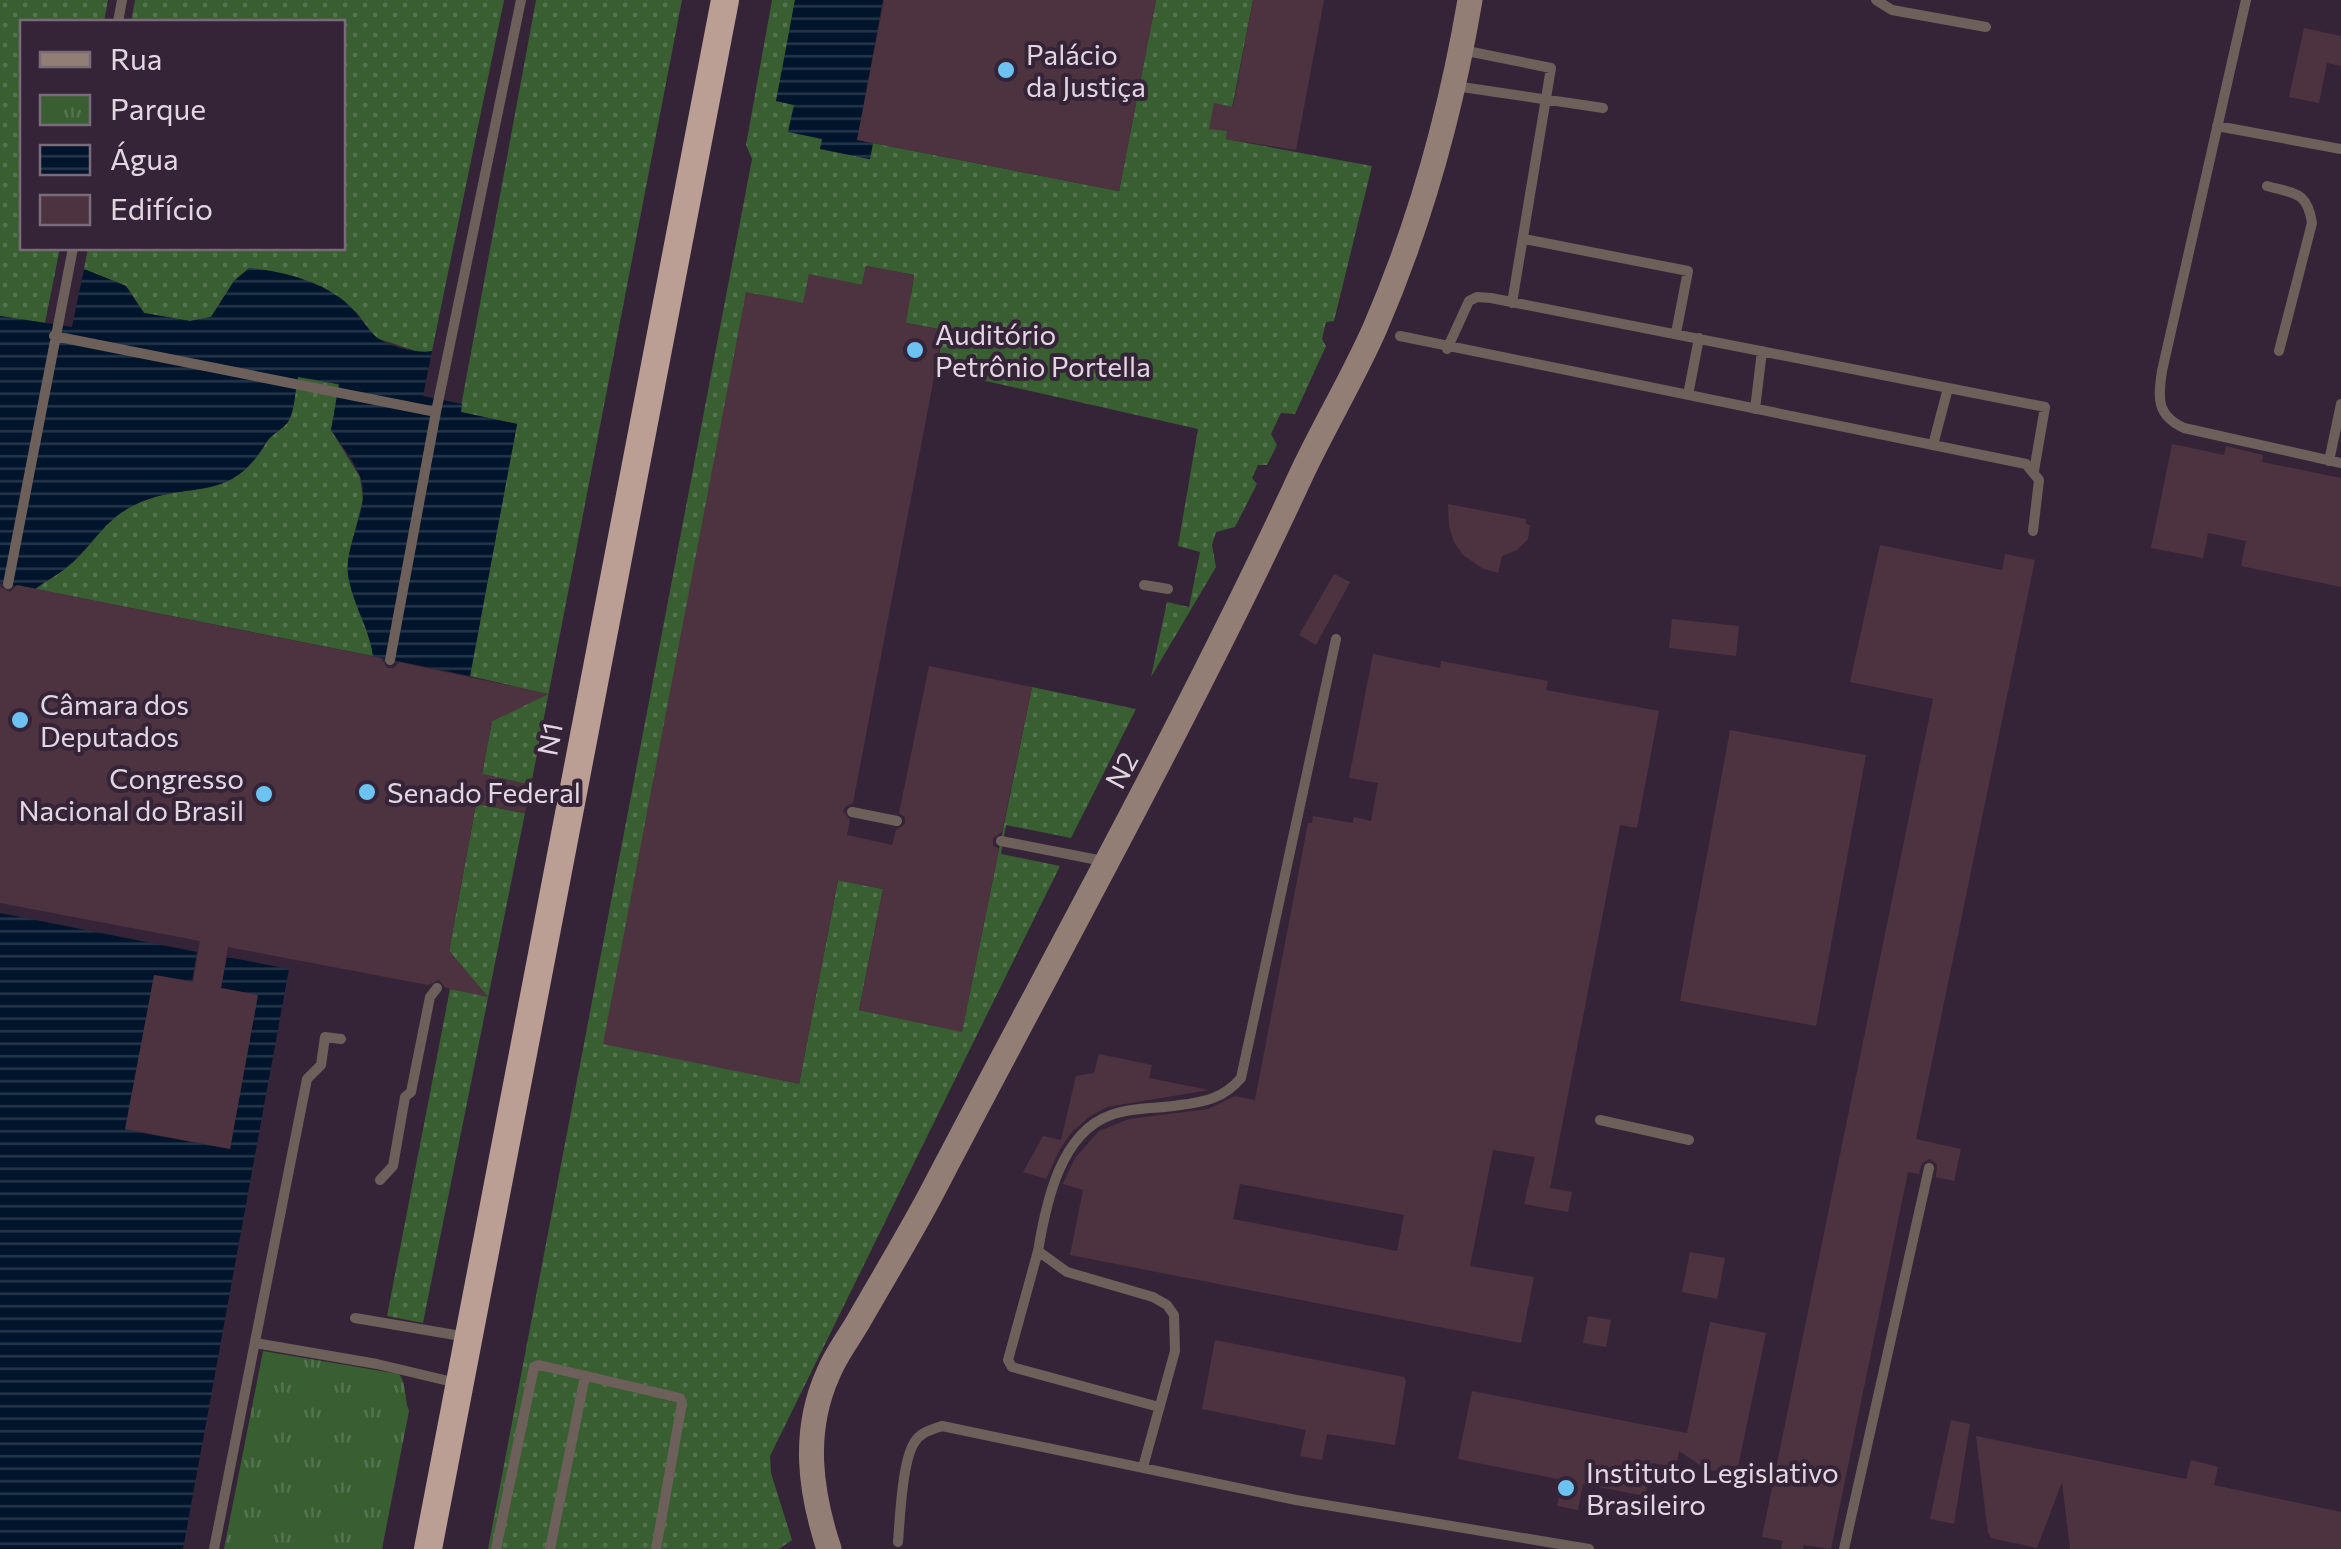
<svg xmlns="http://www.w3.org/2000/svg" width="2341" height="1549" font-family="Commissioner,sans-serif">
<defs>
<pattern id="grass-dots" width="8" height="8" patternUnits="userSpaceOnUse" patternTransform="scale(2.5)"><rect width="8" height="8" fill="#385e32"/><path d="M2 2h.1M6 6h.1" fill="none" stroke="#54744f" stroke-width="1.8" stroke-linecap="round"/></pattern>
<pattern id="park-tufts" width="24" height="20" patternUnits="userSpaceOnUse" patternTransform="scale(2.5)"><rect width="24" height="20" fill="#385e32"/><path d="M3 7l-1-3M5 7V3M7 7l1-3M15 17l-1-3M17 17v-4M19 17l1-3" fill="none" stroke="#54744f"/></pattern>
<pattern id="water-rules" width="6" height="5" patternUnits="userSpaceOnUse" patternTransform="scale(2.5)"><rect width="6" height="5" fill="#00142c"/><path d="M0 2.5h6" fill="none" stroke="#25354a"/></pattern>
</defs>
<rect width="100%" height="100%" fill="#352437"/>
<!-- grass -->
<path fill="url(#grass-dots)" d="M 0,0 L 108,0 L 104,22 L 22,22 L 22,248 L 60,248 L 45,323 L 0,316 Z
M 135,0 L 504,0 L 432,351 L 422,353 L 376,338 L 357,313 L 321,286 L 234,281 L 211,317 L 190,321 L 144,313 L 126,286 L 84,269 L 88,248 L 342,248 L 342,22 L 131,22 Z
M 536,0 L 682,0 L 531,785 L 482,774 L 492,721 L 547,694 L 470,676 L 517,424 L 460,412 Z
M 772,0 L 795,0 L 777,101 L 794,105 L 823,139 L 821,149 L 869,159 L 873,143 L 1119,191 L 1156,0 L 1253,0 L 1226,139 L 1372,166 L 1334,321 L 1326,322 L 1322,339 L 1326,346 L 1295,414 L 1281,413 L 1271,434 L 1277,445 L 1267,465 L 1258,465 L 1252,478 L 1257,484 L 1235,527 L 1216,532 L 1212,545 L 1216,567 L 1151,677 L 1167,602 L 1189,607 L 1200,552 L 1178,546 L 1198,429 L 937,370 L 943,330 L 871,316 L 877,289 L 911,295 L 914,275 L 866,266 L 862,285 L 809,275 L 799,1084 L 838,880 L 883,889 L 859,1010 L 962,1031 L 1032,687 L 1136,709 L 1071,838 L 1006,825 L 1001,854 L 1060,866 L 770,1456 L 771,1473 L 792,1540 L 779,1549 L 488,1549 L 752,159 L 746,145 Z
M 298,376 L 340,385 L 331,430 L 360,477 L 363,500 L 353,538 L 358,609 L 371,638 L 373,656 L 35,589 C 49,579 66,570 78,557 C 95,540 106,521 127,509 C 185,476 226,509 266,443 C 271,434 283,430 288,421 C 295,410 295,389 298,376 Z
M 476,804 L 525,813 L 423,1323 L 387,1316 L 450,989 L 487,996 L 449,951 Z"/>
<!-- park -->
<path fill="url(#park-tufts)" d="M 263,1351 L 399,1374 C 407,1385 404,1398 409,1411 L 382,1549 L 224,1549 Z"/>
<!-- water -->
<path fill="url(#water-rules)" d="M 795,0 L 883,0 L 857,140 L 873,143 L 870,159 L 820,149 L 822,139 L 788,132 L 794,105 L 776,101 Z
M 249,268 C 281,271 317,280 343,300 C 356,310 363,324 374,335 C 385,346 417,354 432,351 L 423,396 L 462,404 L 461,412 L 517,424 L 470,676 L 373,656 C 369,627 352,603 348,575 C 344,542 372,508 360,476 C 354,460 340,444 331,430 L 339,384 L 298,377 C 295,390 295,411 288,422 C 282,430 271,434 266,443 C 227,509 184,476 127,509 C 106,521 95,540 78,557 C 66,570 49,579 35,589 L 0,583 L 0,316 L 72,327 L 84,269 L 126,286 L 144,313 L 190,321 L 211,317 L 234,281 Z
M 0,913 L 197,952 L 192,981 L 155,975 L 126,1130 L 230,1149 L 258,995 L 221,988 L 227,957 L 289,969 L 183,1549 L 0,1549 Z"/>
<!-- building -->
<path fill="#4d3340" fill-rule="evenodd" d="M 884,0 L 1156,0 L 1119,191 L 857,140 Z
M 1253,0 L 1324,0 L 1296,150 L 1226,139 L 1227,131 L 1209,129 L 1214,103 L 1233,107 Z
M 2304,28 L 2341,36 L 2341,66 L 2327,63 L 2319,103 L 2289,97 Z
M 866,266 L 914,275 L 906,323 L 943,330 L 853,803 L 846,806 L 843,811 L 850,820 L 847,835 L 892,845 L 896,830 L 905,824 L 905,817 L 899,813 L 929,666 L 1032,687 L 1002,832 L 993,838 L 993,845 L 999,849 L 962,1032 L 859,1010 L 883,889 L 838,880 L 799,1084 L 603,1044 L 746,292 L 803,303 L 809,274 L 862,285 Z
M 2172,444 L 2224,455 L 2226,446 L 2263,455 L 2262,462 L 2341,478 L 2341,587 L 2241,566 L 2246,541 L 2208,533 L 2203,558 L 2151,548 Z
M 1448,504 L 1526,519 L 1526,524 L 1530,525 L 1528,539 L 1517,550 L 1502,556 L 1498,573 L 1482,568 L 1463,555 L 1454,542 L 1449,526 Z
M 1880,545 L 2002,570 L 2005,554 L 2035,560 L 1916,1139 L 1961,1149 L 1954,1181 L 1936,1177 L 1937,1164 L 1930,1159 L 1922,1163 L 1919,1174 L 1908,1172 L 1831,1549 L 1804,1545 L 1803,1549 L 1781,1549 L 1783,1541 L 1762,1537 L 1933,699 L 1850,682 Z
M 1334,574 L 1350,582 L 1316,645 L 1299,635 Z
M 17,585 L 381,658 L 387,668 L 394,668 L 399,662 L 549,694 L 492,721 L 482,774 L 531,785 L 525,813 L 476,804 L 449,951 L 488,997 L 446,988 L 439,980 L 428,985 L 228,947 L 221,988 L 258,995 L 230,1149 L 125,1129 L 154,975 L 193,982 L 200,941 L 0,903 L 0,587 L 10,592 Z
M 1672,619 L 1739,626 L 1736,656 L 1669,648 Z
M 1373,654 L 1440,668 L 1441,661 L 1548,681 L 1546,690 L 1659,711 L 1637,828 L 1620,825 L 1550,1188 L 1572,1192 L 1568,1212 L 1524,1204 L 1535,1157 L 1493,1150 L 1470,1266 L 1534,1277 L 1521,1343 L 1070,1255 L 1083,1190 L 1063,1184 L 1075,1158 L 1099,1131 L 1129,1119 L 1208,1109 L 1235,1096 L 1255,1100 L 1308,823 L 1312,823 L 1313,816 L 1353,823 L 1354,817 L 1371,821 L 1378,783 L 1349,778 ZM 1240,1184 L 1404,1215 L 1397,1251 L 1233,1219 Z
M 1730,730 L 1866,755 L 1816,1026 L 1680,1001 Z
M 1099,1054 L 1152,1065 L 1149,1078 L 1209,1090 L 1107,1107 L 1089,1117 L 1072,1132 L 1060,1149 L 1046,1179 L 1023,1172 L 1043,1136 L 1061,1140 L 1076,1076 L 1094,1073 Z
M 1690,1252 L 1725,1258 L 1717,1299 L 1682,1292 Z
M 1588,1316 L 1611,1320 L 1606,1347 L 1583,1343 Z
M 1710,1322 L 1766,1333 L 1738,1467 L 1727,1465 L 1722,1470 L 1709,1471 L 1679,1451 L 1676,1467 L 1652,1463 L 1645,1496 L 1583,1484 L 1578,1510 L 1557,1506 L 1562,1480 L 1458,1459 L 1472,1391 L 1687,1433 Z
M 1215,1340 L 1404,1377 L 1406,1380 L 1395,1445 L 1327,1434 L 1322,1460 L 1300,1456 L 1306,1430 L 1202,1409 Z
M 1951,1420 L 1970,1424 L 1954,1524 L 1930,1519 Z
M 1976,1436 L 2186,1479 L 2191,1460 L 2218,1467 L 2214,1485 L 2341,1512 L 2341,1549 L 2070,1549 L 2062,1482 L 2037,1548 L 1991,1538 L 1988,1533 Z"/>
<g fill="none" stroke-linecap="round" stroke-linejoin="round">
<!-- service -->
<path stroke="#6d605b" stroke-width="10" d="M 1876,0 L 1892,10 L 1986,27
M 2246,0 L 2162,371 C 2158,398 2156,415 2184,428 L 2341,463
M 118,22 L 122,0
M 1462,50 L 1551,68 L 1512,303
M 1455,86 L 1603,108
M 2217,126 L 2341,149
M 2267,186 C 2295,194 2307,191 2312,223 L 2279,351
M 1524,239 L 1688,271 L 1676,333
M 54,336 L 436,412
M 1400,336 L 2026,464 L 2039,480 L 2033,531
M 1447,349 L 1469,301 L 1477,297 L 1491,298 L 2045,407 L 2034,471
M 1688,395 L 1699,338
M 1755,409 L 1762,351
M 1933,445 L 1948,388
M 2329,461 L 2341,404
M 8,584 L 73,248
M 1144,585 L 1168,589
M 390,660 L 436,412 L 521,0
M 852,812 L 897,821
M 1001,841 L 1103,861
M 1600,1120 L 1689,1140
M 380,1180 L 393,1166 L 405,1097 L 411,1092 L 430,997 L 437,988
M 1038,1251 L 1008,1360 L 1012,1367 L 1159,1407
M 355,1318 L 467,1337
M 255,1343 L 377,1364 L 457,1383
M 1143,1467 L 1175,1351 L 1174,1315 L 1167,1305 L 1153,1297 L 1067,1272 L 1038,1251 C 1046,1203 1060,1133 1111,1115 C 1132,1107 1158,1109 1180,1105 C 1205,1102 1224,1098 1241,1078 L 1336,639
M 898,1542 C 900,1518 902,1463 914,1443 C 920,1432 931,1430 942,1426 L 1296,1500 L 1589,1549
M 214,1549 L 307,1079 L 321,1065 L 325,1037 L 341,1039
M 496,1549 L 534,1367 L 539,1365 L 680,1398 L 682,1403 L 656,1549
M 550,1549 L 585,1376
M 1844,1549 L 1929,1168"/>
<!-- secondary -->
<path stroke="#937e76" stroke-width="25" d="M 829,1549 C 810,1491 802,1432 828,1374 C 835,1356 848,1339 858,1322 C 882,1280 907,1239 930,1196 C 1055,956 1188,719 1302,473 C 1325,424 1353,378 1375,328 C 1420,224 1451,112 1470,0"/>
<!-- trunk -->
<path stroke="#bc9f94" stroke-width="28" d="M 428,1549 L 725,0"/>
</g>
<!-- markers -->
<g fill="#6cc3f2" stroke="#352437" stroke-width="4">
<circle cx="1006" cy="70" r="10"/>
<circle cx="915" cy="350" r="10"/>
<circle cx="20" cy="720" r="10"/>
<circle cx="367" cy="792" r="10"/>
<circle cx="264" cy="794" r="10"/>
<circle cx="1566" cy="1488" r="10"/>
</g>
<g text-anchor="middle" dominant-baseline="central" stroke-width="8" stroke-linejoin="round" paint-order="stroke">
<!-- poi labels -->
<g font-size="28" fill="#e2d6e2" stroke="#352437" text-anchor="start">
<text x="1026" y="54">Palácio<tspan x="1026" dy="32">da Justiça</tspan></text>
<text x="935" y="334">Auditório<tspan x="935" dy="32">Petrônio Portella</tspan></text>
<text x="40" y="704">Câmara dos<tspan x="40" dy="32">Deputados</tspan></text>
<text x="244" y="778" text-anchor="end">Congresso<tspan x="244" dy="32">Nacional do Brasil</tspan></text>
<text x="387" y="792">Senado Federal</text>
<text x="1586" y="1472">Instituto Legislativo<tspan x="1586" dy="32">Brasileiro</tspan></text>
</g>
<!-- street labels -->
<g font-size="28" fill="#e2d6e2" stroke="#352437">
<text transform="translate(549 739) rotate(-79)">N1</text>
<text transform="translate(1121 770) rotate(-62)">N2</text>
</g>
</g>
<!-- legend -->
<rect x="20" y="20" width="325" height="230" fill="#352437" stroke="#7a6b7b" stroke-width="2.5"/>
<rect x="40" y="52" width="50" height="15" fill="#937e76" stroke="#7a6b7b" stroke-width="2.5"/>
<text x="110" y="70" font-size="30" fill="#e2d6e2">Rua</text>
<rect x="40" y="95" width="50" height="30" fill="url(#park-tufts)" stroke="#7a6b7b" stroke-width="2.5"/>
<text x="110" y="120" font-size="30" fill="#e2d6e2">Parque</text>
<rect x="40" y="145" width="50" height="30" fill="url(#water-rules)" stroke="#7a6b7b" stroke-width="2.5"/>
<text x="110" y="170" font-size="30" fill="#e2d6e2">Água</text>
<rect x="40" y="195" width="50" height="30" fill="#4d3340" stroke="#7a6b7b" stroke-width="2.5"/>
<text x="110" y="220" font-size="30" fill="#e2d6e2">Edifício</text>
</svg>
